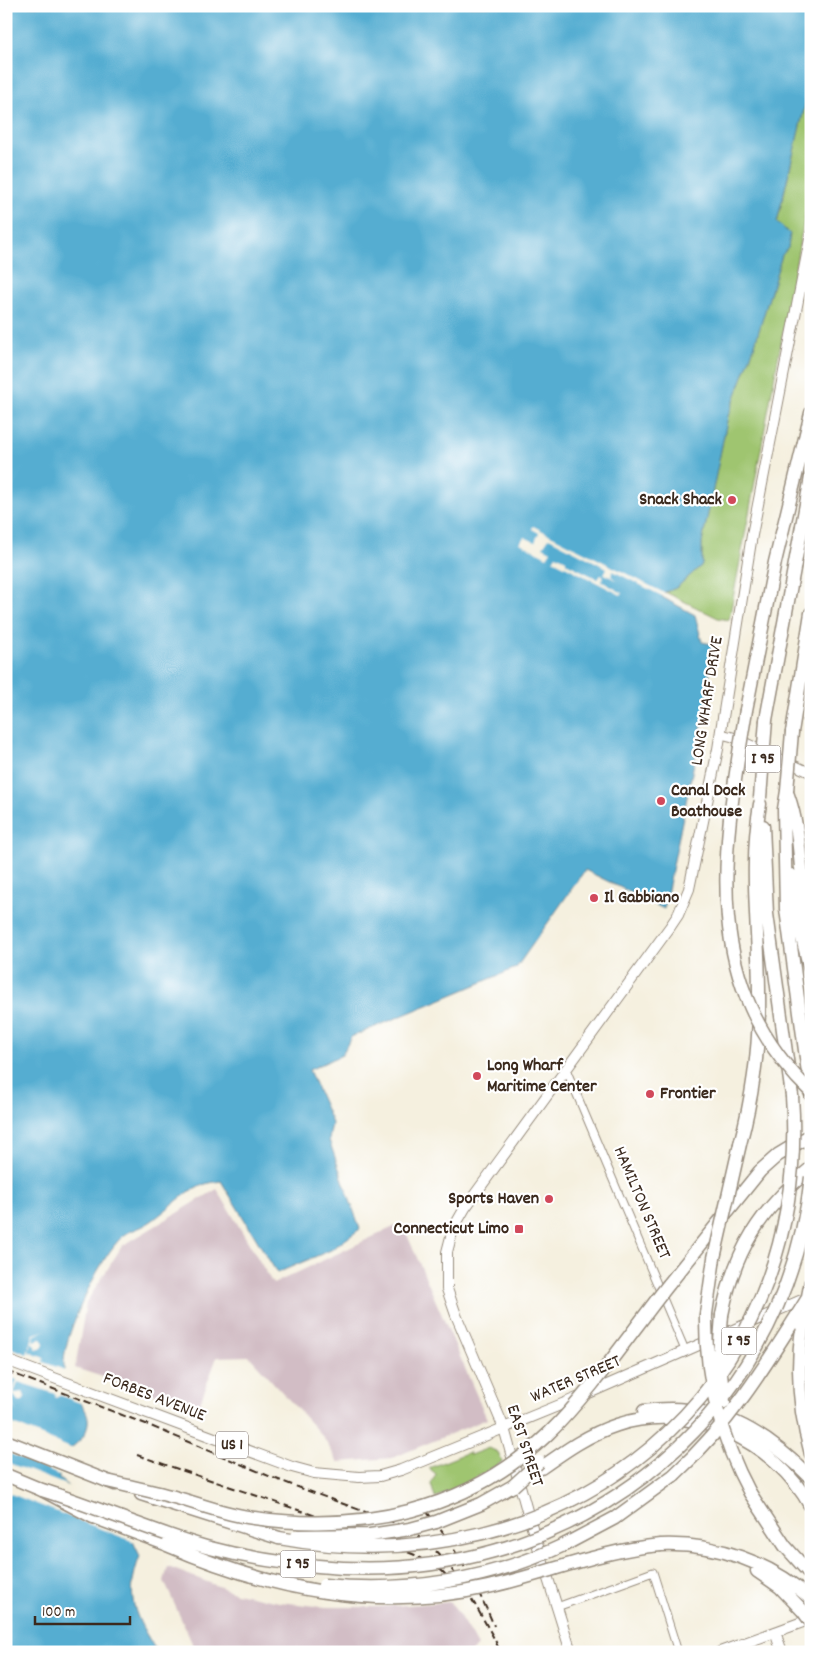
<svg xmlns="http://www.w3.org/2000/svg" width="817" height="1658" font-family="Dekko,sans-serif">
<rect width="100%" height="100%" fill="#fff"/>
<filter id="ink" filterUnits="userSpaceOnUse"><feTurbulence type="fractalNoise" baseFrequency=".02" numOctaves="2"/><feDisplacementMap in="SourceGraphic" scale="10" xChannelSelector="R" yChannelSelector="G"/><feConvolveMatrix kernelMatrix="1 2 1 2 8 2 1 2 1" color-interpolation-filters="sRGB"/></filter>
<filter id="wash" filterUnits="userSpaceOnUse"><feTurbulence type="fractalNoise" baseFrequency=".0096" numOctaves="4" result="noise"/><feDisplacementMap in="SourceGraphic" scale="20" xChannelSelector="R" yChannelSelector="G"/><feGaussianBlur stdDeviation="1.12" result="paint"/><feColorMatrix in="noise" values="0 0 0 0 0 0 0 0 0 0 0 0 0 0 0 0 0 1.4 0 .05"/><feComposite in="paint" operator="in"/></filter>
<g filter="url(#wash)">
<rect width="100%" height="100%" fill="#f5f0df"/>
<!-- industrial -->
<path fill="#d2bdc5" d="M 217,1189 L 273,1284 L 402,1223 L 487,1419 L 392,1458 L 338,1462 L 323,1437 L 249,1356 L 217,1357 L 198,1408 L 75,1368 L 86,1303 L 122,1246 Z
M 168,1567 L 236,1593 L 279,1602 L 326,1607 L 378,1607 L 451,1602 L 478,1646 L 470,1652 L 196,1652 L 164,1581 Z"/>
<!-- green -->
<path fill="#9fc570" stroke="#6d7847" d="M 811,80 L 811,183 L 729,620 L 718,618 L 665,592 L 676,588 L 702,565 L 702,543 L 728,416 L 754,347 L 782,255 L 788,248 L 789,234 L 777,223 Z
M 489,1448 L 498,1452 L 502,1462 L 464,1485 L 435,1498 L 431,1484 L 436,1474 L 429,1468 L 469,1452 L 470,1455 Z"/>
<!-- water -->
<path fill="#54add1" stroke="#486c78" d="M 6,6 L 811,6 L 811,80 L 777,222 L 790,234 L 788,248 L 782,255 L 754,347 L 728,416 L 702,543 L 702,565 L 676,588 L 665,592 L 662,597 L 695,615 L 702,642 L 712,644 L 707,700 L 664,909 L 585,870 L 516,968 L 351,1037 L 342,1055 L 309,1070 L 332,1123 L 329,1140 L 360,1229 L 331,1250 L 277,1273 L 221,1181 C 215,1182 208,1183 202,1185 C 188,1189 164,1213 150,1222 C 137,1231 130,1228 118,1241 C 98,1263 65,1332 64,1361 C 64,1367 64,1378 67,1384 C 72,1397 90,1407 88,1423 C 85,1450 58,1442 59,1479 L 130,1535 L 140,1556 C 124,1598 135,1616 157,1652 L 6,1652 Z"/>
<!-- pier -->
<path fill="#f5f0df" d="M 533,526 L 666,594 L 665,596 L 684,607 L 613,571 L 611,576 L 618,581 L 604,574 L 607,568 L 549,538 L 543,547 L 551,551 L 547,557 L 520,543 L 524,537 L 535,542 L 539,533 L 532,529 Z
M 556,555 L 566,560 L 566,563 L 598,579 L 601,575 L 604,576 L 601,581 L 622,593 L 621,595 L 553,560 Z
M 47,1330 L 35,1335 L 33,1341 L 41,1339 L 44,1343 L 43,1347 L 37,1349 L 32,1342 L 29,1352 L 44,1358 L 43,1362 L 65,1370 L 66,1366 L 67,1366 L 69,1383 L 84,1403 L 85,1407 L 83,1404 L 59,1395 L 57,1398 L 55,1397 L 56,1394 L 18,1382 L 14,1393 L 23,1392 L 25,1397 L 23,1401 L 18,1401 L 13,1394 L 11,1400 L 16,1412 L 9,1400 L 17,1380 L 6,1376 L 6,1346 L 27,1354 L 34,1334 Z
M 6,1421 L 73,1449 L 67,1453 L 61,1467 L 61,1476 L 6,1452 Z
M 6,1462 L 74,1488 L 132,1533 L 137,1543 L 6,1492 Z"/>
</g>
<g filter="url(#ink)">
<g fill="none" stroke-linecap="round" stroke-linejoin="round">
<defs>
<path id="minor" d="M 566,1069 L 685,1350
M 557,1607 L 653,1572 L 678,1652"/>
<path id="tertiary" d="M 721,734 L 733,737 L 811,773"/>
<path id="secondary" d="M 775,1632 L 782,1652
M 571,1652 L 529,1518 L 504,1428 L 456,1315 L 447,1289 L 447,1252 L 453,1229 L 465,1208 L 670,927 L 678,915 L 689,889 L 718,749 L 752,535 L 811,234
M 720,1652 L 811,1619"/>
<path id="primary" d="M 6,1360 L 292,1467 L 314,1473 L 359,1477 L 380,1476 L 401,1470 L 582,1396 L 811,1296"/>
<path id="motorway" d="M 746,710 L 775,562 L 811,413
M 766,720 L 811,477
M 792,732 L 811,613
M 787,791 L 784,809 L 786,909 L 811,1095
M 788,795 C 804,839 798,887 811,932
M 763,826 L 767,914 L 792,1096
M 791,875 L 798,922 L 811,973
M 740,1144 C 753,1095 760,1045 759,994 C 759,930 749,867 760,804
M 669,1284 L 760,1171 L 778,1155 L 811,1135
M 706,1314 L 714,1258
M 722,1315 C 734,1251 761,1209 811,1168
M 802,1327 C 796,1370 799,1412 811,1454
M 644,1411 C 715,1401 763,1430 811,1478
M 6,1441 L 115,1484
M 541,1468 C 565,1451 589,1434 617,1425 C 692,1401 774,1440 811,1507
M 6,1475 L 42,1490 L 93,1517 L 176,1548
M 750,1493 L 785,1546 L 811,1575
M 141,1494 L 279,1538
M 436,1522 L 481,1504 L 513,1486
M 566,1544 L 615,1518 L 674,1475
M 661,1545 C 716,1543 770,1562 811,1599
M 757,1571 L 780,1587 L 803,1611"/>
</defs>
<!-- minor casing -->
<use href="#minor" stroke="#988d7e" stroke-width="9"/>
<!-- tertiary casing -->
<use href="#tertiary" stroke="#988d7e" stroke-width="11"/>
<!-- secondary casing -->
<use href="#secondary" stroke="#988d7e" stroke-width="12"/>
<!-- primary casing -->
<use href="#primary" stroke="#988d7e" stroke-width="12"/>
<!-- motorway casing -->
<use href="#motorway" stroke="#988d7e" stroke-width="15"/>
<!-- minor -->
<use href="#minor" stroke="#fff" stroke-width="7"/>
<!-- tertiary -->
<use href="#tertiary" stroke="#fff" stroke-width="9"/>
<!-- secondary -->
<use href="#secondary" stroke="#fff" stroke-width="10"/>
<!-- primary -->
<use href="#primary" stroke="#fff" stroke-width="10"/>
<!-- motorway -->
<use href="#motorway" stroke="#fff" stroke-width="12"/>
<!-- rail -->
<path stroke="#3b2a1e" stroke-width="2" stroke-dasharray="8 4" stroke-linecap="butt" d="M 6,1371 L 146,1424 L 276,1479 L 406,1527 C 450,1555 470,1596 495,1640 L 500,1652
M 137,1455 L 316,1516 L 415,1555 L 442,1571 L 462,1591
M 426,1511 C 451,1540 480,1591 494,1626"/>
<defs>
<path id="motorway-bridge" d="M 746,710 C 723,849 698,983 811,1092
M 787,791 L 792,732
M 760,798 L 766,720
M 714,1258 L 740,1144
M 706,1314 C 705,1378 720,1437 750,1493
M 722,1315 L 719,1356 L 724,1402
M 802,1327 L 811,1281
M 674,1475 C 733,1421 769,1360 811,1293
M 107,1481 C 132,1487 157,1492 181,1499 C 205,1506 228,1515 254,1518 C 361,1533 468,1511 548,1434 C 591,1392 631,1332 669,1284
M 513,1486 L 539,1462
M 42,1490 C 97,1507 150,1531 206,1547 C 243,1557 280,1563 318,1566 C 564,1591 784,1426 811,1177
M 297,1536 L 370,1535 L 410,1529 L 436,1522
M 279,1538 C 565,1591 813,1392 792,1096
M 167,1545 C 269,1589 377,1612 488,1587 C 546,1574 601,1550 661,1545
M 324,1585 C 408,1593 490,1580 566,1544
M 803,1611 L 811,1622"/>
</defs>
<!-- motorway-bridge casing -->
<use href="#motorway-bridge" stroke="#988d7e" stroke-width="15" stroke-linecap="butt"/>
<!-- motorway-bridge -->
<use href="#motorway-bridge" stroke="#fff" stroke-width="12"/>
</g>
</g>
<!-- markers -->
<g fill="#d1495b" stroke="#fff" stroke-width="2">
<circle cx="732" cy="500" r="5"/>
<circle cx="661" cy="801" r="5"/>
<circle cx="594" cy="898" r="5"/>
<circle cx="477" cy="1076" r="5"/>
<circle cx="650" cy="1094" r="5"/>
<circle cx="549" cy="1199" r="5"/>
<rect x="514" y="1224" width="10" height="10" rx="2.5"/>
</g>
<g text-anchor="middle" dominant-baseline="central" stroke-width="4.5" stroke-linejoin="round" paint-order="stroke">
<!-- shield labels -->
<g fill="#fff" stroke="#766a62" stroke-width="1">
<rect x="745.5" y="745.5" width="35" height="27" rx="4"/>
<rect x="721.5" y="1327.5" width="35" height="27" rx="4"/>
<rect x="216" y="1431.5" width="32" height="27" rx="4"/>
<rect x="280.5" y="1550.5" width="35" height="27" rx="4"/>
</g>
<g font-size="16" font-weight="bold" fill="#3b2a1e">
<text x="763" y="759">I 95</text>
<text x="739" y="1341">I 95</text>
<text x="232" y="1445">US 1</text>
<text x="298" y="1564">I 95</text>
</g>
<!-- poi labels -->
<g font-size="18" font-weight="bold" fill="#3b2a1e" stroke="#fff" text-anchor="start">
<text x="722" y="500" text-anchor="end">Snack Shack</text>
<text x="671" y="791">Canal Dock<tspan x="671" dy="21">Boathouse</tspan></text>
<text x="604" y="898">Il Gabbiano</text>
<text x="487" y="1066">Long Wharf<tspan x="487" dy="21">Maritime Center</tspan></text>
<text x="660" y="1094">Frontier</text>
<text x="539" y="1199" text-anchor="end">Sports Haven</text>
<text x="509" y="1229" text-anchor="end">Connecticut Limo</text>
</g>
<!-- street labels -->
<g font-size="18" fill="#3b2a1e" stroke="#fff">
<text transform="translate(708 701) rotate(-81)">LONG WHARF DRIVE</text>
<text transform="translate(641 1203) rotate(67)">HAMILTON STREET</text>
<text transform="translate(576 1380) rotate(-23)">WATER STREET</text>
<text transform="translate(154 1398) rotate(21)">FORBES AVENUE</text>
<text transform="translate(524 1446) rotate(72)">EAST STREET</text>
</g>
</g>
<!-- margin -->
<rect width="817" height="1658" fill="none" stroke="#fff" stroke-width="25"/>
<!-- scale -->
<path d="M35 1616v8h95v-8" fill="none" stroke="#3b2a1e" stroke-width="2.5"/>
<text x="42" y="1616" font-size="15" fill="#3b2a1e" stroke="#ffffff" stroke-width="4" paint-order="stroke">100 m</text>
</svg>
